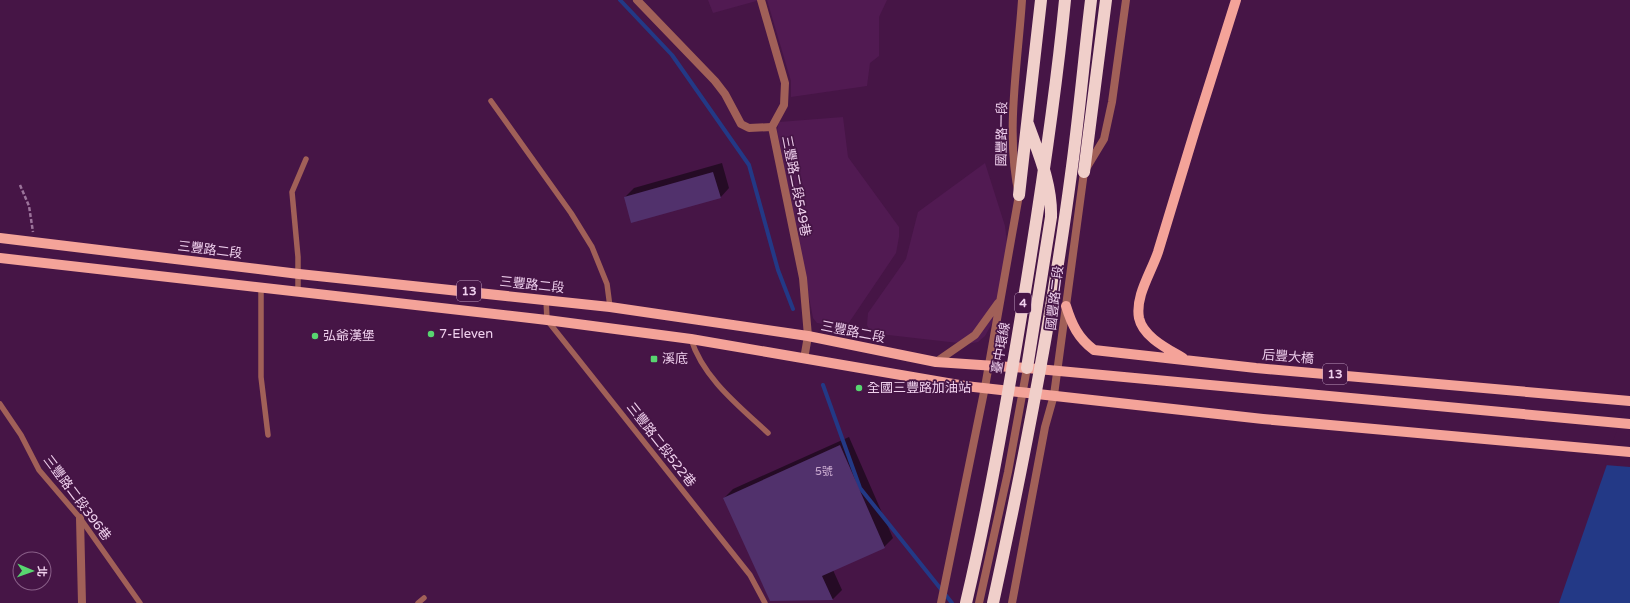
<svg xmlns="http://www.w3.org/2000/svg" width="1630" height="603" font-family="'Varela Round','Noto Sans TC',sans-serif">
<rect width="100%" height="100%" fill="#461546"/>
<!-- built -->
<path fill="#511a52" d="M 708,0 L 760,0 L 713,13 Z
M 767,0 L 887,0 L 879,17 L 879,56 L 870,63 L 867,86 L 791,97 L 791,81 Z
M 843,117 L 848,157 L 899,227 L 899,237 L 896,253 L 846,327 L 817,323 L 813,318 L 777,130 L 779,122 Z
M 985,163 L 1005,226 L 1009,259 L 1002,306 L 985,336 L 978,342 L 967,344 L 871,333 L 867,325 L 868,313 L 906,259 L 918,212 Z"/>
<!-- water -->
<path fill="#233986" d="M 1630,398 L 1630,603 L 1559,603 Z"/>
<!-- pier -->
<path fill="#461546" d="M 1630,396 L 1630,467 L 1605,465 L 1628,398 Z"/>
<!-- shadow -->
<path fill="#0007" d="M 722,163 L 729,188 L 720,198 L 625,197 L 634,188 Z
M 849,437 L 893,538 L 884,547 L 833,570 L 842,590 L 833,599 L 770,600 L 724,498 L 733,489 Z"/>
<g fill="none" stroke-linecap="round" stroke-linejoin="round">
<!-- stream -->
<path stroke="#233986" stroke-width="4" d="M 620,0 L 672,55 L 749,165 L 778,270 L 793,309
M 823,385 L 860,488 L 952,603"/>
</g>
<!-- building -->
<path fill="#51316c" d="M 713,172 L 721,198 L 631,223 L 624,197 Z
M 840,445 L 885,548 L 822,576 L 833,600 L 770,601 L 723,498 Z"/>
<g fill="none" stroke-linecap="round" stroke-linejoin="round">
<!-- path -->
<path stroke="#9c749b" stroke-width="2.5" stroke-dasharray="4 2" stroke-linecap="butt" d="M 20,185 L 29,206 L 33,232"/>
<!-- service -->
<path stroke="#a16058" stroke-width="5.5" d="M 491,101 L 571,213 L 592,247 L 607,284 L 610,307
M 261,288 L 261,377 L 268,435
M 298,292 L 298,257 L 292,192 L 306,159
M 546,299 L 547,320 L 750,575 L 765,603
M 691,339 C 703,378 739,406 768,433
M 0,404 L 21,435 L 39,470 L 80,518 L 140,603
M 418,603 L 424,598"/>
<!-- minor -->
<path stroke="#a16058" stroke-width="8" d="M 637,0 L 715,81 L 725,94 L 741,124 L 749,128 L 772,127
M 936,362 L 975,335 L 998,303
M 80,518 L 82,603
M 941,603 L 985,387 L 1019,195 C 1005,135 1018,62 1022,0
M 979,603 L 1008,472 L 1027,368
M 1012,603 L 1045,427 L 1054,395 L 1084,172 L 1104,139 L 1112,102 L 1126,0"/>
<!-- tertiary -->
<path stroke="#a16058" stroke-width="8" d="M 761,0 L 785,83 L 784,105 L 772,127 L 803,278 L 808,336 L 804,359"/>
<!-- primary -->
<path stroke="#f4a399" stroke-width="10" d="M 0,238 L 299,274 L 610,307 L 808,336 L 936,362 L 1027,368 L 1630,424
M 0,258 L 547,320 L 691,339 L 965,386 L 1263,419 L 1630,452
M 1066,306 C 1072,325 1078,338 1094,350 L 1256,368 L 1630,401
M 1183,358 C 1168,349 1143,337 1139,318 C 1135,296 1151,273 1158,252 C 1183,168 1209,84 1236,0"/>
<!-- motorway -->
<path stroke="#f0cfca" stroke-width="12" d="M 1084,172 L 1106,0
M 1019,195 L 1041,0
M 1027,368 L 1051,217 C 1052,184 1039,155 1028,124
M 966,603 C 989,506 1006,408 1022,310 C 1039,207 1055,104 1065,0
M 993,603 C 1024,461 1052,318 1071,174 C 1079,116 1084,58 1091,0"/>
</g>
<!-- markers -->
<g fill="#58d570" stroke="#461546" stroke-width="1.5">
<circle cx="431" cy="334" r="4"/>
<circle cx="315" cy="336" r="4"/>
<rect x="650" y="355" width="8" height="8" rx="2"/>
<circle cx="859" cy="388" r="4"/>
</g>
<g text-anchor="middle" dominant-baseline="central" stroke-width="3.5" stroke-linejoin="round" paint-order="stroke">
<!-- number labels -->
<g font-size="11" fill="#c8a9ce">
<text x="824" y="471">5號</text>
</g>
<!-- shield labels -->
<g fill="#461546" stroke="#bd99bc" stroke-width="1">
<rect x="457" y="281" width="24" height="20" rx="3"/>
<rect x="1015" y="293" width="16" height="20" rx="3"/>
<rect x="1323" y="364" width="24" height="20" rx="3"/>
</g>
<g font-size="12" font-weight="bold" fill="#f0d1ee">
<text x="469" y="291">13</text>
<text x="1023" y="303">4</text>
<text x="1335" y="374">13</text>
</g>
<!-- street labels -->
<g font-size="13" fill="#f0d1ee" stroke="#461546">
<text transform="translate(1002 134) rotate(-89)">國豐路一段</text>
<text transform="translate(796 186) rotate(79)">三豐路二段549巷</text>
<text transform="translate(210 250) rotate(7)">三豐路二段</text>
<text transform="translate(532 285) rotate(6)">三豐路二段</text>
<text transform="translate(1055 298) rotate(-83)">國豐路二段</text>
<text transform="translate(853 332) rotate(11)">三豐路二段</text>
<text transform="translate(1001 348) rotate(-80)">臺中環線</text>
<text transform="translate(1288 357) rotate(5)">后豐大橋</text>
<text transform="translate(661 445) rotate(52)">三豐路二段522巷</text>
<text transform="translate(77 498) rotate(53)">三豐路二段396巷</text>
</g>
<!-- poi labels -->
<g font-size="13" fill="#f0d1ee" stroke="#461546" text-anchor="start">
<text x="439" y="334">7-Eleven</text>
<text x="323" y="336">弘爺漢堡</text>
<text x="662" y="359">溪底</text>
<text x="867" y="388">全國三豐路加油站</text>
</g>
</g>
<!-- north arrow -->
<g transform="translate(32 571) rotate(92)"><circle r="19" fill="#461546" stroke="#8a6089"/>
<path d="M0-3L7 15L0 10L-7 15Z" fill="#58d570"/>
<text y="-6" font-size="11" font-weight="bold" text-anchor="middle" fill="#f0d1ee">北</text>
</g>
</svg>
